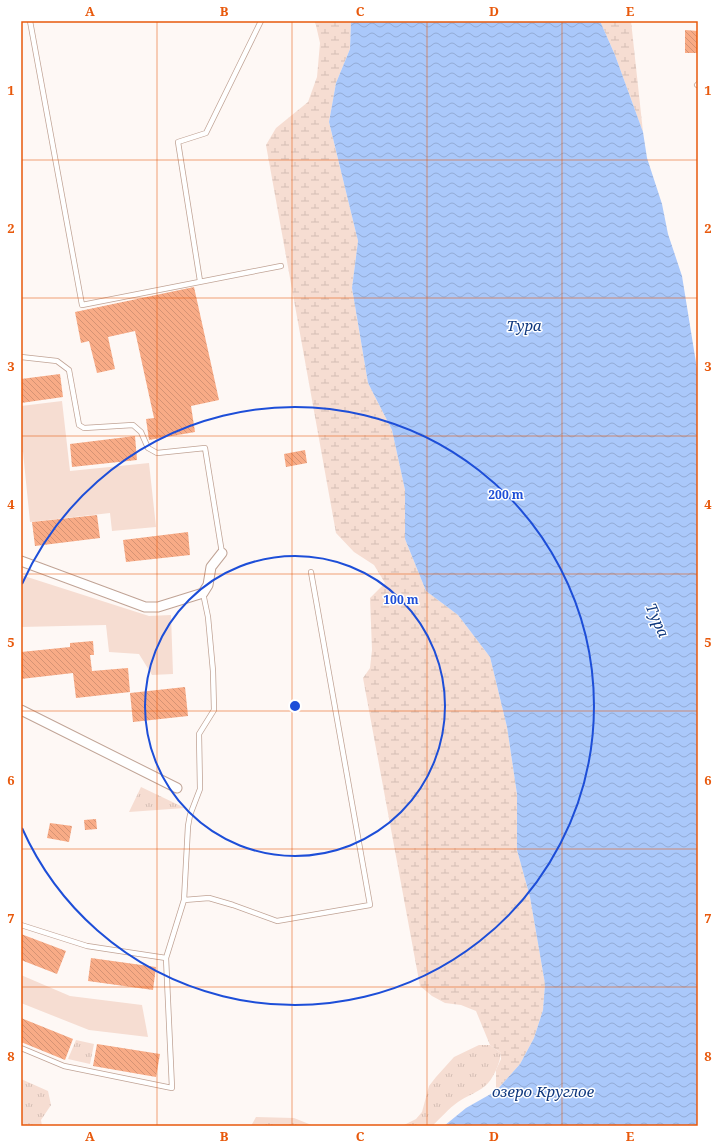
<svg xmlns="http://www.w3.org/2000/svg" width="719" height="1147" font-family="'Noto Serif',serif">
<defs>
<pattern id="grass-tufts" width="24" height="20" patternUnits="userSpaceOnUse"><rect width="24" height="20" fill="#f6ddd2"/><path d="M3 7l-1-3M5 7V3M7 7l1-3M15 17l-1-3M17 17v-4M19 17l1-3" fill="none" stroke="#d4beb4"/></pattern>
<pattern id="wetland-marsh" width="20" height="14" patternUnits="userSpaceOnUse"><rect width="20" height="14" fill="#f6ddd2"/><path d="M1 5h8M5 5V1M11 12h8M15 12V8" fill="none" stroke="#d4beb4"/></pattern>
<pattern id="water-waves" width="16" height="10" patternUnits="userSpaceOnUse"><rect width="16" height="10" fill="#aac8fa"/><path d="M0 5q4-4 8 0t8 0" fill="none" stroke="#93acd6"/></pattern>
<pattern id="building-back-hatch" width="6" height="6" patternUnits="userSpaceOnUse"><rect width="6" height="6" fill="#f8ab86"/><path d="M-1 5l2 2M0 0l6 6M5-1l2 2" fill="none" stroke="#d59374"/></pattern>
</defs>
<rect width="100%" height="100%" fill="#fef8f5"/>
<!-- grass -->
<path fill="url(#grass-tufts)" d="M 141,787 L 185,808 L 129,812 Z
M 76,1040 L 94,1044 L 90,1064 L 68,1059 Z
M 479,1045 L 490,1045 L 501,1053 C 500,1063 493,1080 485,1086 C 477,1093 466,1096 458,1102 C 448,1109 441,1118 432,1126 L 402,1126 L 416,1119 L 422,1112 L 429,1086 L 436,1077 L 454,1057 Z
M 21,1079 L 48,1091 L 51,1105 L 41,1120 L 42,1126 L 21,1126 Z
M 256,1117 L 294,1118 L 314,1126 L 251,1126 Z"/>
<!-- wetland -->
<path fill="url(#wetland-marsh)" d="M 315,21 L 351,21 L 350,49 L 336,83 L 329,122 L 358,241 L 352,288 L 368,383 L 392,430 L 405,490 L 405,539 L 426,591 L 458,615 L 490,657 L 507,727 L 517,794 L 517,850 L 530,897 L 545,984 L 543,1010 L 534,1038 L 520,1064 L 496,1091 L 496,1070 L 501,1059 L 501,1053 L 490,1045 L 476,1011 L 461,1005 L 445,1003 L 432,996 L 420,986 L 363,678 L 370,668 L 372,650 L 370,598 L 385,583 L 374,565 L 354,552 L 336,533 L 266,145 L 276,128 L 308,102 L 317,77 L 320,43 Z
M 600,21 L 631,21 L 643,132 L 615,55 Z"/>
<!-- green -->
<path fill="#f6ddd2" d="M 62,401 L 70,471 L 149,463 L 156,527 L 112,531 L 110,513 L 30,522 L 23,452 L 21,452 L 21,406 Z
M 21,575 L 149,616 L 171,615 L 173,674 L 152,675 L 139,654 L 109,652 L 106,625 L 21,627 Z
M 21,975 L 70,996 L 142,1005 L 148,1037 L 89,1030 L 21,1003 Z"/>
<!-- water -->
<path fill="url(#water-waves)" d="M 351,21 L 600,21 L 615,55 L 643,132 L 647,158 L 662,204 L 668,234 L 682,276 L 698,375 L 698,1126 L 444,1126 L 466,1108 L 496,1091 L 520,1064 L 534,1038 L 543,1010 L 545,984 L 530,897 L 517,850 L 517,794 L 507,727 L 490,657 L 458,615 L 426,591 L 405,539 L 405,490 L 392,430 L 368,383 L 352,288 L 358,241 L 329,122 L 336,83 L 350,49 Z"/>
<!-- building -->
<path fill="url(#building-back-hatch)" d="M 685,30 L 698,31 L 698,53 L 685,53 Z
M 194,287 L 219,400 L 191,406 L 195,432 L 149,440 L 146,419 L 154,418 L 135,331 L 108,337 L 115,369 L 97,373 L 89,341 L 81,343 L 75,312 Z
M 60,374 L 63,397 L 21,403 L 21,379 Z
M 135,436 L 137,460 L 72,467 L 70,444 Z
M 305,450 L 307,463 L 286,467 L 284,454 Z
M 97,515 L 100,538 L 35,546 L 32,522 Z
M 188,532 L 190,555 L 126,562 L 123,540 Z
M 93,641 L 94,655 L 90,655 L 92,671 L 128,668 L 130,692 L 76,698 L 73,673 L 21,679 L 21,652 L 70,647 L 70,643 Z
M 185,687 L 188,716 L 133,722 L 130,693 Z
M 96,819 L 97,829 L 85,830 L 84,820 Z
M 50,823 L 72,826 L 69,842 L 47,838 Z
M 21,934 L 66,951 L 57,974 L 21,960 Z
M 91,958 L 156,967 L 153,990 L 88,981 Z
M 21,1018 L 73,1039 L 65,1060 L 21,1042 Z
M 97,1044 L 160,1054 L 156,1077 L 93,1066 Z"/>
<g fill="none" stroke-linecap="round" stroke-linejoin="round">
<defs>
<path id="service" d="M 30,21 L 82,305 L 281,266
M 697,85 L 698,84
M 200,281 L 178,142 L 206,133 L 261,21
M 21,357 L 57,361 L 69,370 L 79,425 L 84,428 L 133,425 L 141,432 L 148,448 L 157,453 L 205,448 L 222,553
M 184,900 L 209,898 L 233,905 L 277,921 L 370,905 L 311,572
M 21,925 L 87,946 L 166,958
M 21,1048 L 64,1066 L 172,1088 L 166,958 L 184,900 L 188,826 L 190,815 L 200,789 L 199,734 L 214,710 L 213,671 L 208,617 L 203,593"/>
<path id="minor" d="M 21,561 L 145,607 L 158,607 L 203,593 L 208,585 L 211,567 L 222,553
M 21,710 L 177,788"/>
</defs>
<!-- service casing -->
<use href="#service" stroke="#c0a395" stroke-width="6"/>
<!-- minor casing -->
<use href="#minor" stroke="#c0a395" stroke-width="11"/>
<!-- service -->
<use href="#service" stroke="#fff" stroke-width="4.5"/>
<!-- minor -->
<use href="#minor" stroke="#fff" stroke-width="9"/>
</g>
<!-- grid -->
<path fill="none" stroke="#e8590c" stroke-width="1" stroke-opacity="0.55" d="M 157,21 L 157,1126M 292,21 L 292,1126M 427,21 L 427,1126M 562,21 L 562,1126M 21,160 L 698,160M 21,298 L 698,298M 21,436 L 698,436M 21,574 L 698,574M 21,711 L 698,711M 21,849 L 698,849M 21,987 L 698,987"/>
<!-- distance rings -->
<g fill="none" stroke="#1d4ed8" stroke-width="2">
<circle cx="295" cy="706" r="150"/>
<path d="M22 584A299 299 0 1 1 22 828"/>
</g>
<g text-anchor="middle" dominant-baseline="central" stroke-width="3" stroke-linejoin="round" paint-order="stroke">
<!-- water labels -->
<g font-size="15" font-style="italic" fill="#0f387e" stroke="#fff">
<text x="524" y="325">Тура</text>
<text transform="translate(658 620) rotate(66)">Тура</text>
<text x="543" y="1091">озеро Круглое</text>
</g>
</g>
<circle cx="295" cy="706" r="6" fill="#1d4ed8" stroke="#fff" stroke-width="2"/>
<g font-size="12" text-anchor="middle" font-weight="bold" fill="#1d4ed8" stroke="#fff" stroke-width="3" stroke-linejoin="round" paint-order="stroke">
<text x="506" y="499">200 m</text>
<text x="401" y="604">100 m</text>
</g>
<!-- border -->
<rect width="719" height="1147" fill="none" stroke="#ffffff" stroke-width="44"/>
<rect x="22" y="22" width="675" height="1103" fill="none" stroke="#e8590c" stroke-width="1.5"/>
<g font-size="13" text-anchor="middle" font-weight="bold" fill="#e8590c">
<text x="90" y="16">A</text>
<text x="224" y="16">B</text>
<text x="360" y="16">C</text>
<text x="494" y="16">D</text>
<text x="630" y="16">E</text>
<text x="11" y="95">1</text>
<text x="708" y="95">1</text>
<text x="11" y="233">2</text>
<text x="708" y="233">2</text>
<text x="11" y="371">3</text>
<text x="708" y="371">3</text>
<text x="11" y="509">4</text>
<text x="708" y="509">4</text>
<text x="11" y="647">5</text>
<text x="708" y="647">5</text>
<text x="11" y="785">6</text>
<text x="708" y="785">6</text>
<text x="11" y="923">7</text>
<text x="708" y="923">7</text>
<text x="11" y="1061">8</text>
<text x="708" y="1061">8</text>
<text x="90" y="1141">A</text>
<text x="224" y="1141">B</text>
<text x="360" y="1141">C</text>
<text x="494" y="1141">D</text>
<text x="630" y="1141">E</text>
</g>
</svg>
